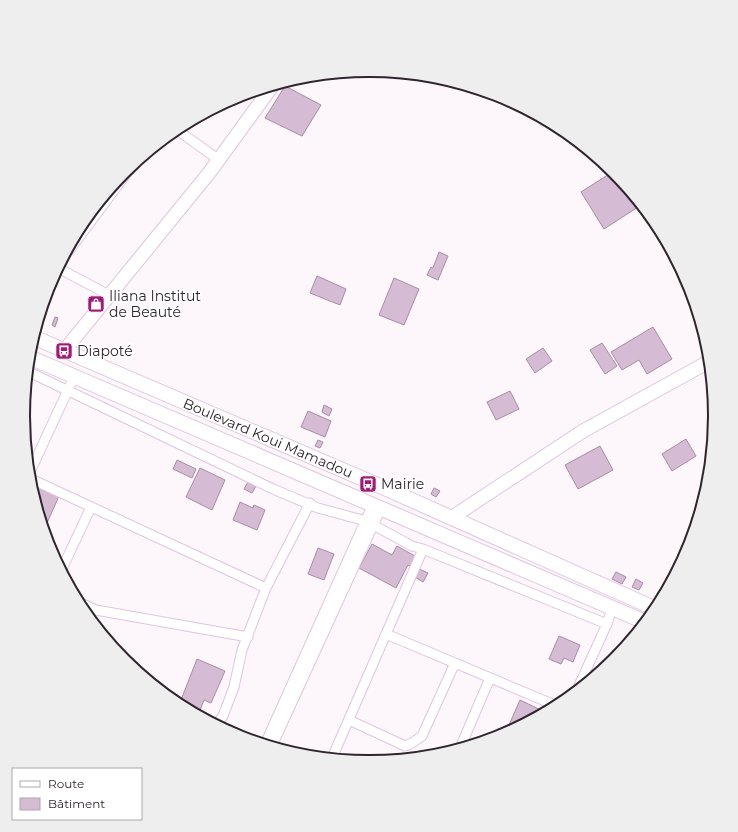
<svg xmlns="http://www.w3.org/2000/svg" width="738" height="832" font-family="Montserrat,sans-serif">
<rect width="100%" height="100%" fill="#fdf7fc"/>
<!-- building -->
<path fill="#d5bbd3" stroke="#a78da5" d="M 432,76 L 437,77 L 447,80 L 446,82 Z
M 285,86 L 321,105 L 302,136 L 265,118 Z
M 614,171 L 638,207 L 604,229 L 581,192 Z
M 439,252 L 448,256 L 438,280 L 427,275 L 431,267 L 433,268 Z
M 317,276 L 346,289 L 340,305 L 310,293 Z
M 394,278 L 419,289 L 404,325 L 379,315 Z
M 55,317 L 58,318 L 55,327 L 52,325 Z
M 653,327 L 672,359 L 647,374 L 639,360 L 622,370 L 611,352 Z
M 602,343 L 617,366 L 605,374 L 590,350 Z
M 543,348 L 552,361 L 535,373 L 526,359 Z
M 510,391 L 519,409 L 496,420 L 487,402 Z
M 324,405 L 332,409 L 329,416 L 322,412 Z
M 308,411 L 331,421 L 325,437 L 301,427 Z
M 686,439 L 696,456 L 672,471 L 662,454 Z
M 318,440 L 323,442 L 320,448 L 315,446 Z
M 600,446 L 613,470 L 578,489 L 565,465 Z
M 177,460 L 196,469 L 192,478 L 173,469 Z
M 200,468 L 225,480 L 212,510 L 186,497 Z
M 249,480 L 257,484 L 252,493 L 244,489 Z
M 36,483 L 59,496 L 47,523 L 40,519 L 32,491 Z
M 434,488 L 440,491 L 436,497 L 431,494 Z
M 240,502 L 253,508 L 254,505 L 265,510 L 257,530 L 233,520 Z
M 372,544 L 392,555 L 397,546 L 415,556 L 410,566 L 408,565 L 396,588 L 359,568 Z
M 318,548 L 334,554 L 324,580 L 308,574 Z
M 419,569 L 428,573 L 423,582 L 415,577 Z
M 616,572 L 626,577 L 622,584 L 612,579 Z
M 636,579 L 643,583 L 639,590 L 632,587 Z
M 559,636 L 580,645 L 573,662 L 564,658 L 561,664 L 549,659 Z
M 197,659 L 225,671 L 211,703 L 204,700 L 198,715 L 179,705 Z
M 520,700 L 545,712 L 516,728 L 509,725 Z"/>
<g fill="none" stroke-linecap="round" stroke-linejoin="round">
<defs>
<path id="street" d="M 176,129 L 219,160
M 62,260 L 136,161
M 58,268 L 109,295
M 27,371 L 273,489 L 318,508 L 366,521 L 412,546 L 423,549 L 607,624
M 29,474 L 74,377
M 29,478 L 266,588
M 61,571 L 91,507
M 77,601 L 96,610 L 248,637
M 386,634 L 557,706
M 576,692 L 607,624 L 612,609
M 349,720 L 405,746 L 412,743 L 422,736 L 455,663
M 216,725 L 223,716 L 234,687 L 242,650 L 266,588 L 310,503
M 265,744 L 373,504
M 272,746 L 381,508
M 460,748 L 490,678
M 332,758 L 423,549"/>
<path id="secondary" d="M 64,351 L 209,173 L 273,85
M 451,518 L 583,431 L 710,361"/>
<path id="primary" d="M 33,337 L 389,490 L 656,609
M 29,357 L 645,622"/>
</defs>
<!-- street casing -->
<use href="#street" stroke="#e0c5de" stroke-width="11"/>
<!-- secondary casing -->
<use href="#secondary" stroke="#e0c5de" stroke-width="15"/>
<!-- primary casing -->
<use href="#primary" stroke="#e0c5de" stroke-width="16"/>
<!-- street -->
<use href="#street" stroke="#fff" stroke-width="9"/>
<!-- secondary -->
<use href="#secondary" stroke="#fff" stroke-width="13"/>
<!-- primary -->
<use href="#primary" stroke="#fff" stroke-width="14"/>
</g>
<!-- icons -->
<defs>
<symbol id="shop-square" viewBox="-11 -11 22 22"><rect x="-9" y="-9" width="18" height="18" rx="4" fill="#9c1e74" stroke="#fff"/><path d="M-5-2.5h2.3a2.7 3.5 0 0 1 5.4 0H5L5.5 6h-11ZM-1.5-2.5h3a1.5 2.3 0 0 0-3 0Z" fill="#fff"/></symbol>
<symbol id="bus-square" viewBox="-11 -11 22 22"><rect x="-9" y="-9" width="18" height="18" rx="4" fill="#9c1e74" stroke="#fff"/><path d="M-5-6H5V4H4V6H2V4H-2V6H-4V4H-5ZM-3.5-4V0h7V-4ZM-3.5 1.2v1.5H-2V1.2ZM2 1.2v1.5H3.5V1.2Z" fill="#fff"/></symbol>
</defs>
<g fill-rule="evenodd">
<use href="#shop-square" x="86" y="294" width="20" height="20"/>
<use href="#bus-square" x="54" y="341" width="20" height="20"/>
<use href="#bus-square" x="358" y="474" width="20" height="20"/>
</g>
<g text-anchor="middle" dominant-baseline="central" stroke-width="3.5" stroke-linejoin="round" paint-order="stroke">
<!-- poi labels -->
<g font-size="14" fill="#2f252e" stroke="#fff" text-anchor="start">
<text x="109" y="296">Iliana Institut<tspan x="109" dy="16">de Beauté</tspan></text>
<text x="77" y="351">Diapoté</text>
<text x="381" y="484">Mairie</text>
</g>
<!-- street labels -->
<g font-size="14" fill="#2f252e" stroke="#fff">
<text transform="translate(268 438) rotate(23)">Boulevard Koui Mamadou</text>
</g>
</g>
<!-- crop -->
<path d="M0 0H738V832H0ZM30 416a339 339 0 1 1 678 0a339 339 0 1 1-678 0Z" fill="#eee" fill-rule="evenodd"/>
<path fill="none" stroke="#2f252e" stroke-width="2" d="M30 416a339 339 0 1 1 678 0a339 339 0 1 1-678 0Z"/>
<!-- legend -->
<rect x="12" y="768" width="130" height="52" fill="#ffffff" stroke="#aca8ab"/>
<rect x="20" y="781" width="20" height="6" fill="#ffffff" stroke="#aca8ab"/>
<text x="48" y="788" font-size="12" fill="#2f252e">Route</text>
<rect x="20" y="798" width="20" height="12" fill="#d5bbd3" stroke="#aca8ab"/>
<text x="48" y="808" font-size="12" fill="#2f252e">Bâtiment</text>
</svg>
